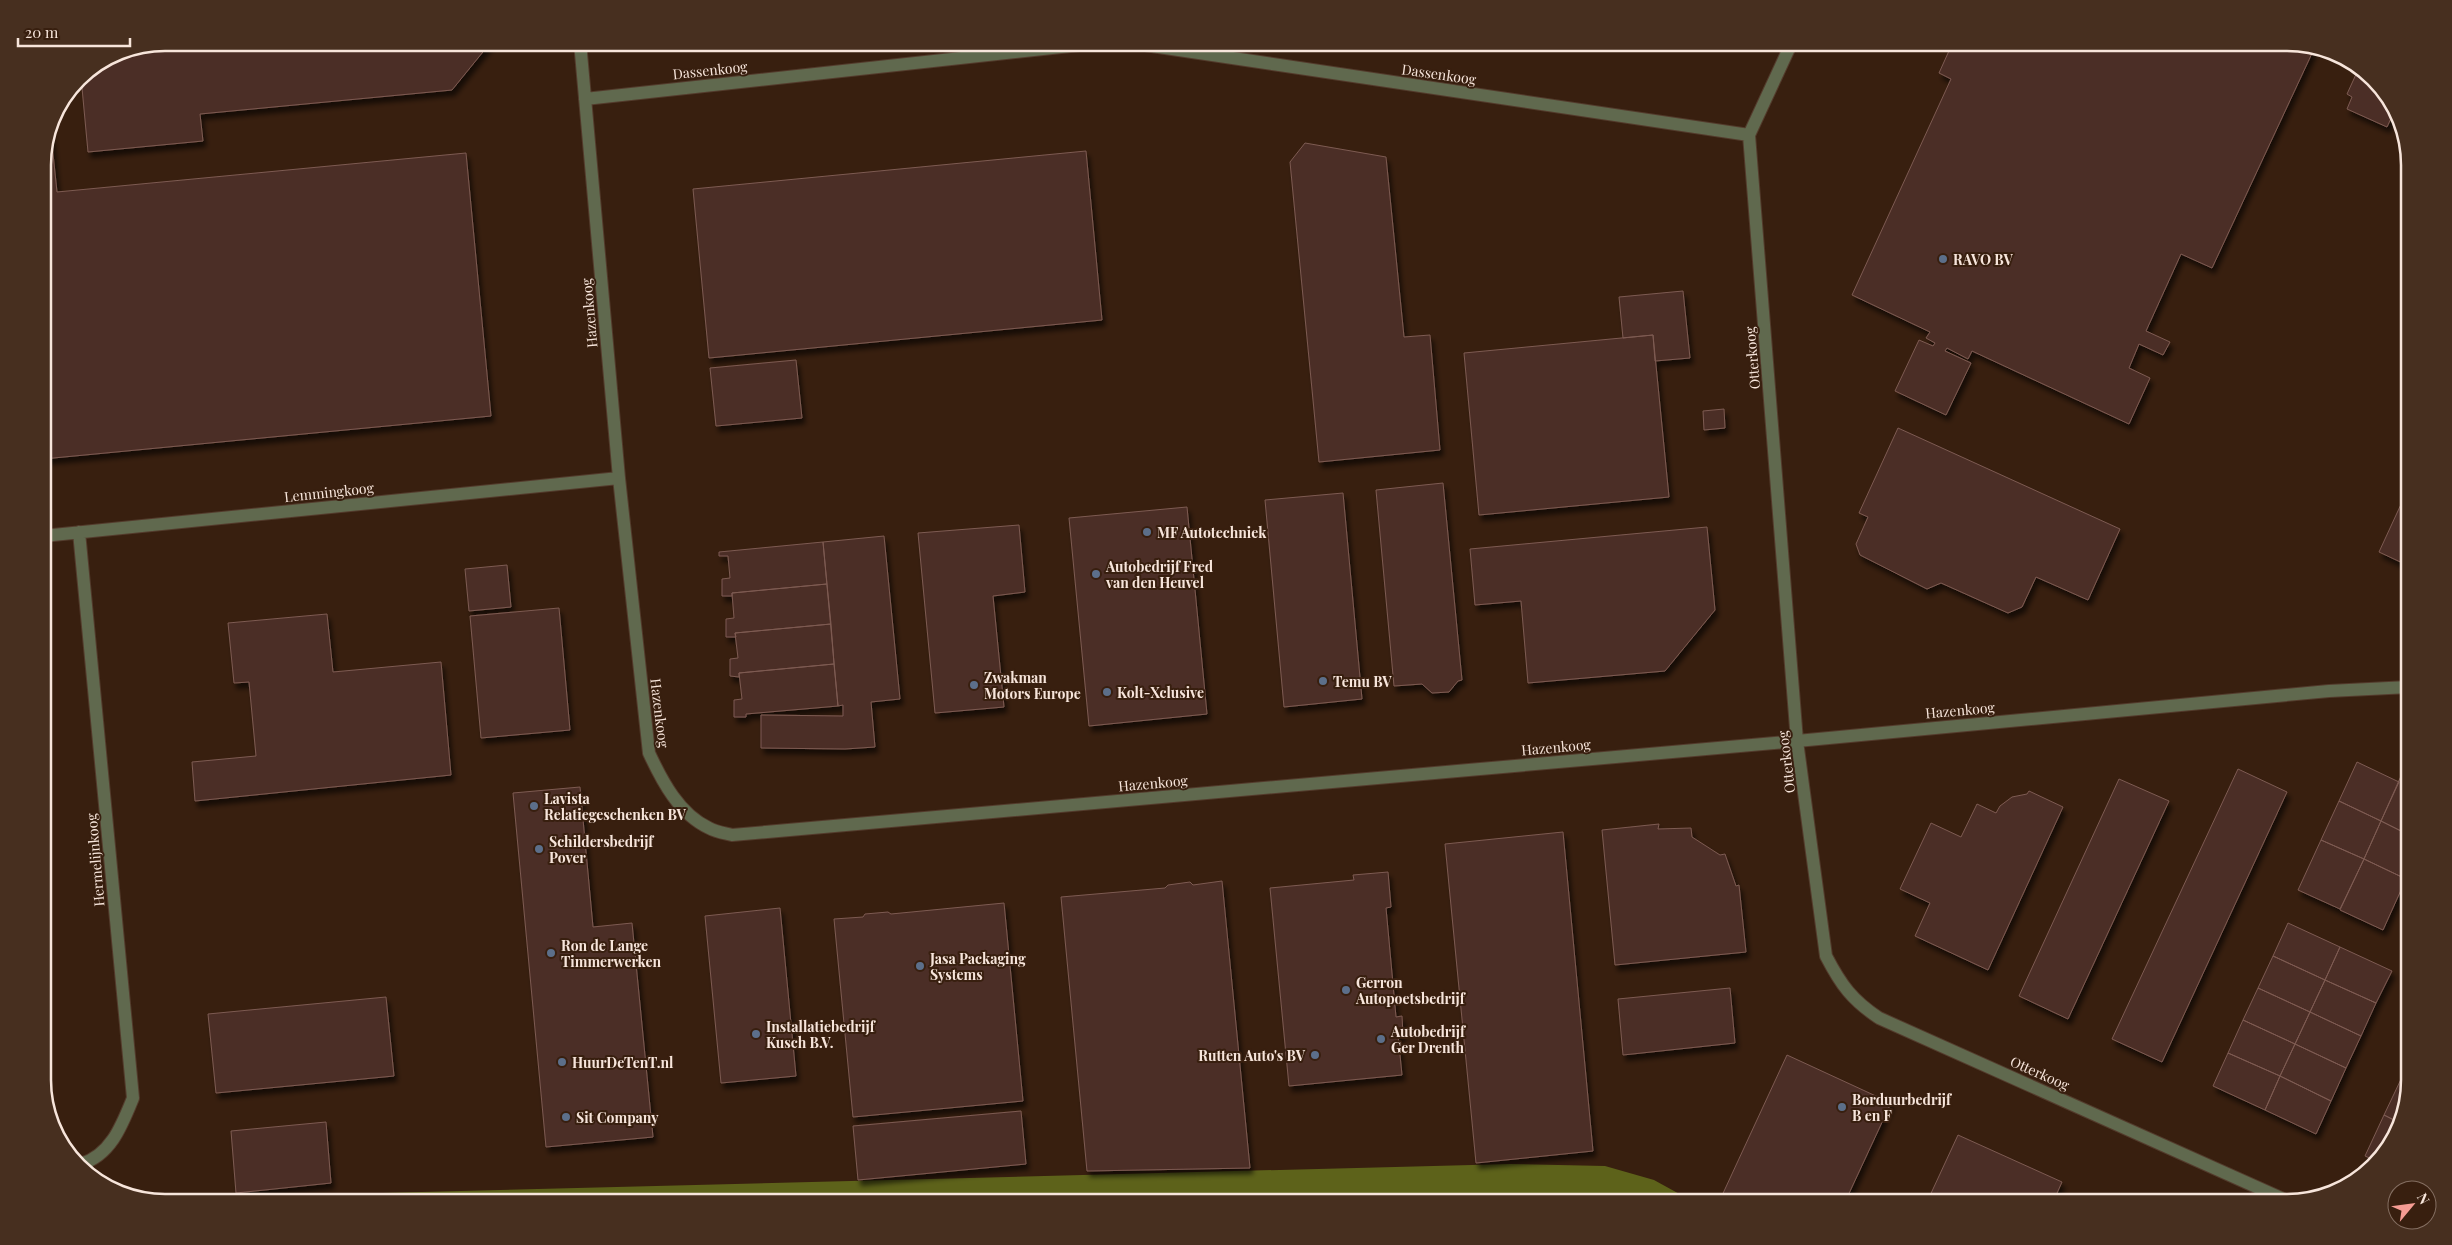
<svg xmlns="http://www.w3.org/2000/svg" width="2452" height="1245" font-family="'Playfair Display',serif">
<defs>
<filter id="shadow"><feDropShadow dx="3" dy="5.5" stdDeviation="2.5" flood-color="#0009"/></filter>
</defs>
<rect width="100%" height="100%" fill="#381f0f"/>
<!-- forest -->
<path fill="#5d621a" d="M 1510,1164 L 1605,1166 L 1654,1180 L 1694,1202 L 166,1202 L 149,1199 Z"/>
<!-- building -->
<path fill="#4c2d26" stroke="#7d5b52" filter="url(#shadow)" d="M 166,42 L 491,42 L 452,90 L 200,114 L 203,141 L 88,152 L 81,77 L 119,52 Z
M 2286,42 L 2314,49 L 2212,268 L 2181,254 L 2146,331 L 2170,342 L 2163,355 L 2139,344 L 2129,368 L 2150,378 L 2129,424 L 1972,351 L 1968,359 L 1947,348 L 1945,351 L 1971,363 L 1946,415 L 1895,391 L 1919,340 L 1933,346 L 1935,343 L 1926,338 L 1930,332 L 1852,295 L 1951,79 L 1939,73 L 1953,42 Z
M 2358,70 L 2389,97 L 2394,112 L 2387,127 L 2347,109 L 2352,97 L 2347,94 Z
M 50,125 L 57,192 L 466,153 L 491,416 L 43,459 L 43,158 Z
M 1305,143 L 1386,157 L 1404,337 L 1430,335 L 1440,450 L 1319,462 L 1290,162 Z
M 1086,151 L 1102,320 L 709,358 L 693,189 Z
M 1683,291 L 1690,358 L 1655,361 L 1653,335 L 1623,338 L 1619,297 Z
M 1653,335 L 1669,497 L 1479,515 L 1464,353 Z
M 796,360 L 802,418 L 716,426 L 710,368 Z
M 1724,409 L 1725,428 L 1704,430 L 1703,411 Z
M 1898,428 L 2120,529 L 2088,600 L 2036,577 L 2022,607 L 2008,613 L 1941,583 L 1927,589 L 1860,555 L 1856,544 L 1868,517 L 1859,513 Z
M 1443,483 L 1462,680 L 1458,681 L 1449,692 L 1432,693 L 1422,684 L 1394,686 L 1376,490 Z
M 2409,487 L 2409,566 L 2379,552 Z
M 1343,493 L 1362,699 L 1284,707 L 1265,500 Z
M 1187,507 L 1207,714 L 1089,726 L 1069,518 Z
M 1019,525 L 1025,592 L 993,596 L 1004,707 L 935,713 L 918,533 Z
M 1707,527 L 1715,610 L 1665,671 L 1528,683 L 1521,601 L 1475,605 L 1470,549 Z
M 884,536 L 900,699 L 871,702 L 875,747 L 845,749 L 761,748 L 761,715 L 843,716 L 843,705 L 838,706 L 823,542 Z
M 823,542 L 827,584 L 732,593 L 732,596 L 722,596 L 722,579 L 730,578 L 728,556 L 719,556 L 719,552 Z
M 507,565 L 511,607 L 469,611 L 465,569 Z
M 827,584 L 831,624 L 735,633 L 736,637 L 726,637 L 726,619 L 734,618 L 732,593 Z
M 559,608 L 570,730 L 481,738 L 470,616 Z
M 327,614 L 333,672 L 441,662 L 451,775 L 195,801 L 192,762 L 256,756 L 249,682 L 234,683 L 228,623 Z
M 831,624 L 834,664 L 739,673 L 739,677 L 730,676 L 730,659 L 738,658 L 735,633 Z
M 834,664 L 838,706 L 746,714 L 746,717 L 734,717 L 734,700 L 742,699 L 739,673 Z
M 2357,762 L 2399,782 L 2381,821 L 2339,801 Z
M 2405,767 L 2409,769 L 2409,835 L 2381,821 Z
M 2238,769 L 2287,792 L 2162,1062 L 2112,1039 Z
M 2119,779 L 2169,801 L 2068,1019 L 2019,996 Z
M 580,787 L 593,927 L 632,923 L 653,1137 L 546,1147 L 513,793 Z
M 2029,791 L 2063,807 L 1988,970 L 1915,936 L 1930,903 L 1900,889 L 1931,823 L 1961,837 L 1977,804 L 1996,813 L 2000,806 L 2012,797 L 2027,794 Z
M 2339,801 L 2381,821 L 2364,859 L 2321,840 Z
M 2381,821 L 2409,835 L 2409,871 L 2406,879 L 2364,859 Z
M 1659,824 L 1658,829 L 1691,828 L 1692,837 L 1720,855 L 1725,854 L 1736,886 L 1739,885 L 1746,952 L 1615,965 L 1602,830 Z
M 1563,832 L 1593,1151 L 1476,1163 L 1445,844 Z
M 2321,840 L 2364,859 L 2340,909 L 2298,890 Z
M 2364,859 L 2406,879 L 2383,930 L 2340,910 Z
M 1388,872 L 1391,907 L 1386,908 L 1396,1017 L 1402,1016 L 1403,1035 L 1398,1035 L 1402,1075 L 1289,1086 L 1270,888 L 1354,880 L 1353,875 Z
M 1222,881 L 1250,1168 L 1087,1171 L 1061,897 L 1165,888 L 1168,885 L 1190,882 L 1193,885 Z
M 1004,903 L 1023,1101 L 853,1117 L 834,919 L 863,917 L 865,914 L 888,912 L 891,914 Z
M 780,908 L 796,1076 L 721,1083 L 705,916 Z
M 2288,923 L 2340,947 L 2325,980 L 2273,956 Z
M 2340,947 L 2392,971 L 2376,1003 L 2325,980 Z
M 2273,956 L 2325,980 L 2310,1012 L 2258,988 Z
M 2325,980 L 2376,1003 L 2361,1036 L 2310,1012 Z
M 1730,988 L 1735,1043 L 1623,1055 L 1618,999 Z
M 2258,988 L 2310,1012 L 2295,1044 L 2243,1020 Z
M 386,997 L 394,1076 L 216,1093 L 208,1014 Z
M 2310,1012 L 2361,1036 L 2346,1068 L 2295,1044 Z
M 2243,1020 L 2295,1044 L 2280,1076 L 2228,1053 Z
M 2295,1044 L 2346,1068 L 2331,1101 L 2280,1076 Z
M 2228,1053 L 2280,1076 L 2265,1110 L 2213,1086 Z
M 1787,1055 L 1891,1103 L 1845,1202 L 1719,1202 Z
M 2409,1061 L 2409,1078 L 2403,1075 Z
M 2403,1075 L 2410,1080 L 2400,1123 L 2384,1115 Z
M 2280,1076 L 2331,1101 L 2316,1134 L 2265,1110 Z
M 1021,1111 L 1026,1164 L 858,1180 L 853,1126 Z
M 2384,1115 L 2400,1123 L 2397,1134 L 2374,1160 L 2365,1156 Z
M 326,1122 L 331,1183 L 236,1193 L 231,1131 Z
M 1958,1135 L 2062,1182 L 2053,1202 L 1927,1202 Z"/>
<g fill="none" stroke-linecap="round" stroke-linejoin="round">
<defs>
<path id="minor" d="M 580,42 L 619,478 L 649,753 C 662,781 679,814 709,828 C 716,832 724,833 732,835 L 1797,741 L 2329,691 L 2409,687
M 1125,42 L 1749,135
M 1792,42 L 1749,135 L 1797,741 L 1826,956 C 1841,985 1852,1000 1879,1018 L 2290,1202
M 585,99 L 1107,42
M 79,532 L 133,1098 C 122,1125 111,1155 81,1164
M 43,536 L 619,478"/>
</defs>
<!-- minor casing -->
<use href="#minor" stroke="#533b2c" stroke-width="14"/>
<!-- minor -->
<use href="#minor" stroke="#60694e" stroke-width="12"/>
</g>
<!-- markers -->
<g fill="#5c6f8a" stroke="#381f0f" stroke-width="2">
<circle cx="1943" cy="259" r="5"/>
<circle cx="1147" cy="532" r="5"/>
<circle cx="1096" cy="574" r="5"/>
<circle cx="1323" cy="681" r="5"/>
<circle cx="974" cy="685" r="5"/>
<circle cx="1107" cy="692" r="5"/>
<circle cx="534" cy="806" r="5"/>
<circle cx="539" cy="849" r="5"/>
<circle cx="551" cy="953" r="5"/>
<circle cx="920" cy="966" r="5"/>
<circle cx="1346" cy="990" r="5"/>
<circle cx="756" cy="1034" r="5"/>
<circle cx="1381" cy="1039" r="5"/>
<circle cx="1315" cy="1055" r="5"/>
<circle cx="562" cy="1062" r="5"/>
<circle cx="1842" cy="1107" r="5"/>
<circle cx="566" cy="1117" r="5"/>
</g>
<g text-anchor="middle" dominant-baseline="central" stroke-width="4" stroke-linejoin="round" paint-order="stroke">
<!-- street labels -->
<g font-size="14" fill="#f7e5db" stroke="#381f0f">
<text transform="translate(710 70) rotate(-6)">Dassenkoog</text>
<text transform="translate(1439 74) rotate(8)">Dassenkoog</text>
<text transform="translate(589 313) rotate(-95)">Hazenkoog</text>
<text transform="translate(1752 358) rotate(-95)">Otterkoog</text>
<text transform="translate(329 492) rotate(-6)">Lemmingkoog</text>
<text transform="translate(1960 710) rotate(-5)">Hazenkoog</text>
<text transform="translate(660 713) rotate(83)">Hazenkoog</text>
<text transform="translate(1556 747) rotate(-5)">Hazenkoog</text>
<text transform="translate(1786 762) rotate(-97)">Otterkoog</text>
<text transform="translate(1153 783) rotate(-5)">Hazenkoog</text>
<text transform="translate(95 860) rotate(-95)">Hermelijnkoog</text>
<text transform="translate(2040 1073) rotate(24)">Otterkoog</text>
</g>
<!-- poi labels -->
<g font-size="14" font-weight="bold" fill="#f7e5db" stroke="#381f0f" text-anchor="start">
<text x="1953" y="259">RAVO BV</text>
<text x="1157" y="532">MF Autotechniek</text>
<text x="1106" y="566">Autobedrijf Fred<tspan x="1106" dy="16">van den Heuvel</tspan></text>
<text x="984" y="677">Zwakman<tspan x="984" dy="16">Motors Europe</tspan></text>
<text x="1333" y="681">Temu BV</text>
<text x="1117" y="692">Kolt-Xclusive</text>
<text x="544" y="798">Lavista<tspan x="544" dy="16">Relatiegeschenken BV</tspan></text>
<text x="549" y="841">Schildersbedrijf<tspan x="549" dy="16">Pover</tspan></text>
<text x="561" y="945">Ron de Lange<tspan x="561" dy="16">Timmerwerken</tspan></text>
<text x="930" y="958">Jasa Packaging<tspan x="930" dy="16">Systems</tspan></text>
<text x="1356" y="982">Gerron<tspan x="1356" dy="16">Autopoetsbedrijf</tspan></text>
<text x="766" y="1026">Installatiebedrijf<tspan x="766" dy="16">Kusch B.V.</tspan></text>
<text x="1391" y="1031">Autobedrijf<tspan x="1391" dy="16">Ger Drenth</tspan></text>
<text x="1305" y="1055" text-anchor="end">Rutten Auto's BV</text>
<text x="572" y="1062">HuurDeTenT.nl</text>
<text x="1852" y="1099">Borduurbedrijf<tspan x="1852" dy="16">B en F</tspan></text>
<text x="576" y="1117">Sit Company</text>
</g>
</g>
<!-- crop -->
<path d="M0 0H2452V1245H0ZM165 51H2287A114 114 0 0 1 2401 165V1080A114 114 0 0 1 2287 1194H165A114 114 0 0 1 51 1080V165A114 114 0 0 1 165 51Z" fill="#472f1f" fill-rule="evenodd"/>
<path fill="none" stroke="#f7e5db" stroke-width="2.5" d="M165 51H2287A114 114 0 0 1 2401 165V1080A114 114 0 0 1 2287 1194H165A114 114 0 0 1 51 1080V165A114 114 0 0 1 165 51Z"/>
<!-- north arrow -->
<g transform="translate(2412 1205) rotate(61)"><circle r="24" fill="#381f0f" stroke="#846e61"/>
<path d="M0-4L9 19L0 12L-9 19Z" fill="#f59c93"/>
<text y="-8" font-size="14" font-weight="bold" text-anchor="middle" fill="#f7e5db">N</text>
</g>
<!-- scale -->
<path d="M18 38v8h112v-8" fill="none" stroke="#f7e5db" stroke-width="2.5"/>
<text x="25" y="38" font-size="15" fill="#f7e5db" stroke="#381f0f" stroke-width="4" paint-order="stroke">20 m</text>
</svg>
